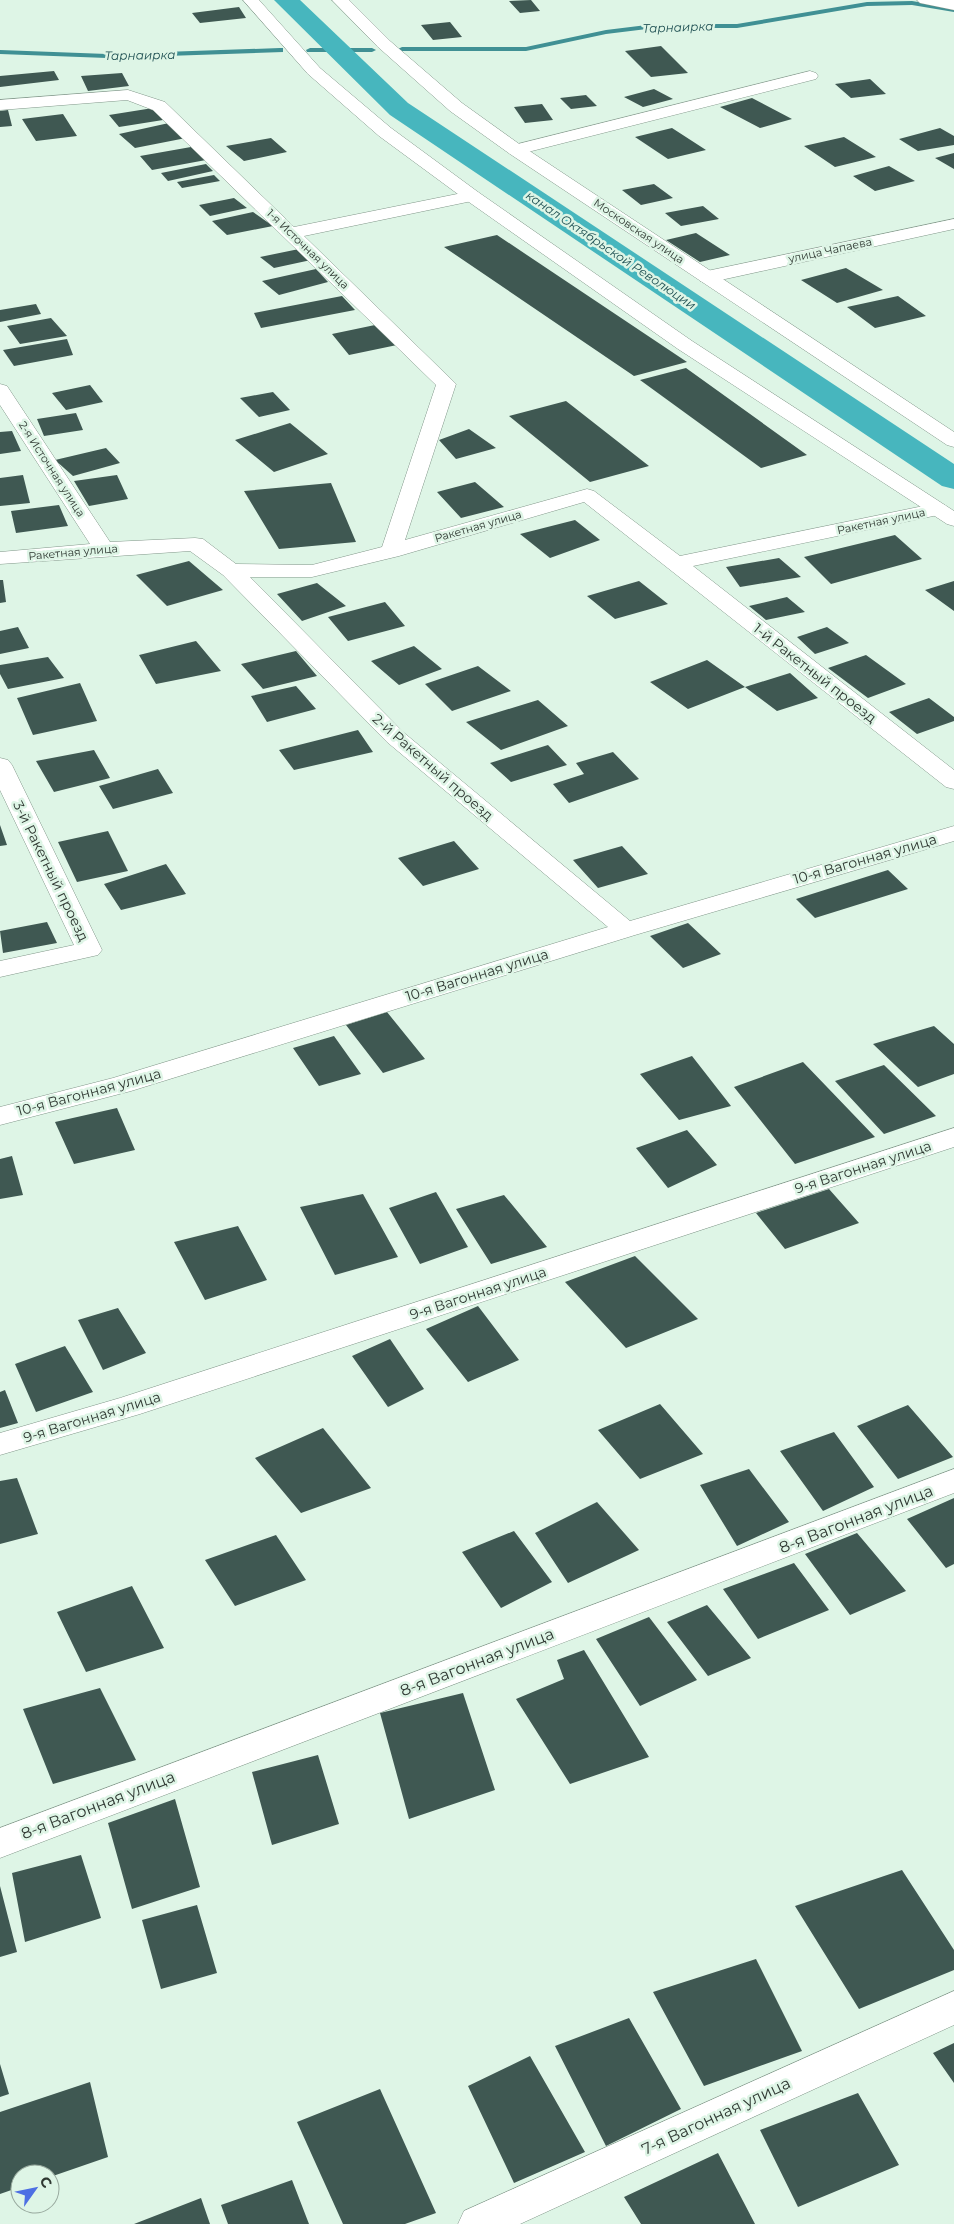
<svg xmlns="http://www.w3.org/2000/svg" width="954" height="2224" font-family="Montserrat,sans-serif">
<rect width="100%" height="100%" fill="#def5e6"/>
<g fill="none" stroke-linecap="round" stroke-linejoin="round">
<!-- stream -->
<path fill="#409094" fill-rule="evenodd" d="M 912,1 L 954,8 L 954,12 L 912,5 L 867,6 L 737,28 L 655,28 L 606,34 L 526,51 L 402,51 L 398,49 L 402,47 L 526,47 L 606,30 L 655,24 L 737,24 L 867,2 Z
M 280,48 L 283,48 L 283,52 L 107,58 L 0,54 L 0,50 L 107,54 Z
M 310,48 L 372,48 L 376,50 L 372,52 L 307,52 L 306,50 Z"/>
<!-- canal -->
<path fill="#47b6be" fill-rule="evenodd" d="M 274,0 L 300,0 L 408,103 L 954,464 L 954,489 L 942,486 L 390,115 Z"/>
</g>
<!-- building -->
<path fill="#3f5852" d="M 531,0 L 540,11 L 520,13 L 509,1 Z
M 239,7 L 246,18 L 200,23 L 192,13 Z
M 450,22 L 462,37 L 433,40 L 421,25 Z
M 661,46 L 688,73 L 651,77 L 625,51 Z
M 54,71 L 59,80 L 0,87 L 0,76 Z
M 122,73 L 129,86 L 88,91 L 81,76 Z
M 870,79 L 886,94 L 851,98 L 835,84 Z
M 654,89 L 673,99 L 643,107 L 624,97 Z
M 586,95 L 597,106 L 571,109 L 560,98 Z
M 752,98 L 792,119 L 760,128 L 720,107 Z
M 542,104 L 553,120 L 525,123 L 514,107 Z
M 153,108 L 163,120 L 119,127 L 109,115 Z
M 8,110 L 12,126 L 0,127 L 0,111 Z
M 63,114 L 77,136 L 36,141 L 22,119 Z
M 169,123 L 186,138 L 135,148 L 119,134 Z
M 672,128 L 706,150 L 668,159 L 635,137 Z
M 940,128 L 954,136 L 954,145 L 918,151 L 899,139 Z
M 844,137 L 876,157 L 835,167 L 804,146 Z
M 271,138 L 287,152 L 244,161 L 226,146 Z
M 191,147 L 206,160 L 152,170 L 140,156 Z
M 954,153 L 954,169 L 935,158 Z
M 206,164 L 213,171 L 168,181 L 161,173 Z
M 889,166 L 915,181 L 875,191 L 853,176 Z
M 214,175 L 220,181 L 182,188 L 177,182 Z
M 654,184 L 673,198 L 641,205 L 622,190 Z
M 234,198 L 247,208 L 210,216 L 199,205 Z
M 703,206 L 719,219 L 681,226 L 665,213 Z
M 253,212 L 273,226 L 227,235 L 212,221 Z
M 696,233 L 730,255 L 700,262 L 666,240 Z
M 497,235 L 687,362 L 634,376 L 444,247 Z
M 299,249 L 311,260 L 274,268 L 260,257 Z
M 846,268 L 883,290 L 837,303 L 801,280 Z
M 316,269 L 328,282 L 279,295 L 262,281 Z
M 342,296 L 355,310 L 261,328 L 254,313 Z
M 898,296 L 926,316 L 875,328 L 847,307 Z
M 36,304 L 41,314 L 0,322 L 0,310 Z
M 51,318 L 67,336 L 20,344 L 7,326 Z
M 375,325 L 397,345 L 349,355 L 332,334 Z
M 67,339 L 73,355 L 14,366 L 3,350 Z
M 686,368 L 807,455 L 761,468 L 640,380 Z
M 90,385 L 103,402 L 66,410 L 52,393 Z
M 273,392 L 290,410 L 259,417 L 240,398 Z
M 566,401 L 649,466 L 590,482 L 509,416 Z
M 76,413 L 83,430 L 44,436 L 37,419 Z
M 290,423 L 328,454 L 274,472 L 235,440 Z
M 469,429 L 496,448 L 456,459 L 439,440 Z
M 12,431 L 21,451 L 0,454 L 0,432 Z
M 106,448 L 120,463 L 73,476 L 55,460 Z
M 23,475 L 30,503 L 0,506 L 0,478 Z
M 117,475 L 128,499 L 89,506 L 74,481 Z
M 475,482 L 504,507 L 461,518 L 437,492 Z
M 331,483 L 356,542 L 279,549 L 244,491 Z
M 59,505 L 68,526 L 16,533 L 11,511 Z
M 575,520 L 600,540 L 550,558 L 520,534 Z
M 895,535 L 922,559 L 831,584 L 804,557 Z
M 779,558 L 801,577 L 740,587 L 726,567 Z
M 189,561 L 223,590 L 167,606 L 136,575 Z
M 0,580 L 3,580 L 6,602 L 0,603 Z
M 639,581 L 668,604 L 615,619 L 587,596 Z
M 954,581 L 954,611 L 925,590 Z
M 317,583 L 346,606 L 302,621 L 277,594 Z
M 787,597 L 805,612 L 766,620 L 749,606 Z
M 385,602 L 405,626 L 348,641 L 328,617 Z
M 18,627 L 29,648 L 0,654 L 0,631 Z
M 827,627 L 849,643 L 815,654 L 797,637 Z
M 196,641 L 221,671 L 156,684 L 139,655 Z
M 414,646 L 442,669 L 399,685 L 371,661 Z
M 296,651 L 317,676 L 263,689 L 241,664 Z
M 866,655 L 906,684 L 868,698 L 828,668 Z
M 48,657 L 64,678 L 8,689 L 0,674 L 0,665 Z
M 707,660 L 745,687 L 688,709 L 650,682 Z
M 478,666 L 511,691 L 452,711 L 425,684 Z
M 790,673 L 818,698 L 777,711 L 745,687 Z
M 80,683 L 97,721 L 33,735 L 17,698 Z
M 296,686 L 316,709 L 267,722 L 251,696 Z
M 929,698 L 954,717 L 954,721 L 917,734 L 889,712 Z
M 538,700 L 568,726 L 501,750 L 466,722 Z
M 358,730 L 373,752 L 294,770 L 279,750 Z
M 548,745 L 567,765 L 511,782 L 490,763 Z
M 94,750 L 110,778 L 54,792 L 36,761 Z
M 613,752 L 639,779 L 569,803 L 553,784 L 584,774 L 576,763 Z
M 158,769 L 173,793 L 113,809 L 99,786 Z
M 0,825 L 7,845 L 0,846 Z
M 108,831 L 128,871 L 77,882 L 58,842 Z
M 454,841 L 479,869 L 423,886 L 398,858 Z
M 622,846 L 648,874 L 598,888 L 573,860 Z
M 166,864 L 186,894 L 121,910 L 104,884 Z
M 888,870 L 908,889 L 815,918 L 796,899 Z
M 47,922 L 57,943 L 3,953 L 0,931 Z
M 688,923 L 721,954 L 683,968 L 650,936 Z
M 387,1012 L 425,1059 L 383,1073 L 346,1025 Z
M 934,1026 L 954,1044 L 954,1074 L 918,1087 L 873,1044 Z
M 334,1036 L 361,1074 L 319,1086 L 293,1048 Z
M 692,1056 L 731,1106 L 679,1120 L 640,1074 Z
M 803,1062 L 875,1137 L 795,1164 L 734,1087 Z
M 884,1065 L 936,1116 L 884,1134 L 835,1081 Z
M 117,1108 L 135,1150 L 74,1164 L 55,1122 Z
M 687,1130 L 717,1165 L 668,1188 L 636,1148 Z
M 12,1156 L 23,1195 L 0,1199 L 0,1159 Z
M 829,1189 L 859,1223 L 785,1249 L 756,1213 Z
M 436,1192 L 468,1247 L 420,1264 L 389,1208 Z
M 363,1194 L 398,1257 L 335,1275 L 300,1207 Z
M 504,1195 L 547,1247 L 491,1264 L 456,1209 Z
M 238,1226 L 267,1280 L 205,1300 L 174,1242 Z
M 635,1256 L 698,1319 L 626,1348 L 565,1282 Z
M 478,1306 L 519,1360 L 468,1382 L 426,1329 Z
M 118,1308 L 146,1353 L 103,1370 L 78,1320 Z
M 390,1339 L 424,1389 L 388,1407 L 352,1356 Z
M 65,1346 L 93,1392 L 36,1412 L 15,1364 Z
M 5,1390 L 18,1423 L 0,1428 L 0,1392 Z
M 660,1404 L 703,1454 L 640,1479 L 598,1430 Z
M 908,1405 L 953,1457 L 898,1479 L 857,1426 Z
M 323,1428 L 371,1488 L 301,1513 L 255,1458 Z
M 834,1432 L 874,1487 L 823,1511 L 780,1451 Z
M 749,1469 L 789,1522 L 737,1546 L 700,1485 Z
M 17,1478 L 38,1534 L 0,1544 L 0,1481 Z
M 954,1498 L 954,1564 L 946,1568 L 907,1519 Z
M 597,1502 L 639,1550 L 568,1583 L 535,1533 Z
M 514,1531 L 552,1582 L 501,1608 L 462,1552 Z
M 857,1533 L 906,1591 L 850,1615 L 805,1554 Z
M 276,1535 L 306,1580 L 235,1606 L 205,1560 Z
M 794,1563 L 829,1610 L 758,1639 L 723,1589 Z
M 132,1586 L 164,1648 L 86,1672 L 57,1612 Z
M 707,1605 L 751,1658 L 708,1676 L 667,1622 Z
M 649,1617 L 697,1680 L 640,1706 L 596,1639 Z
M 584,1650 L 649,1757 L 570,1784 L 516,1699 L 564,1679 L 557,1660 Z
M 100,1688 L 136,1760 L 53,1784 L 23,1709 Z
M 463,1693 L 495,1790 L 409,1819 L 380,1713 Z
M 318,1755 L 339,1824 L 272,1845 L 252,1772 Z
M 175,1799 L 200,1887 L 132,1909 L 108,1823 Z
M 81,1855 L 101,1918 L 25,1942 L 12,1873 Z
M 902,1870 L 954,1950 L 954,1970 L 859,2009 L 795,1906 Z
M 0,1886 L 17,1952 L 0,1957 Z
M 197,1905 L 217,1973 L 161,1989 L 142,1920 Z
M 756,1959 L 802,2051 L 704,2086 L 653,1992 Z
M 629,2018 L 681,2109 L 606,2146 L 555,2046 Z
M 954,2043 L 954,2083 L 933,2053 Z
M 530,2056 L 585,2152 L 514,2183 L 468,2086 Z
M 0,2064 L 9,2094 L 0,2097 Z
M 90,2082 L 108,2157 L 50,2177 L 50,2174 L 20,2174 L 20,2187 L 0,2194 L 0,2112 Z
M 380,2089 L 436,2213 L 405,2224 L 343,2224 L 297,2122 Z
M 858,2093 L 899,2165 L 798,2207 L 760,2130 Z
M 718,2153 L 755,2224 L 641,2224 L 624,2197 Z
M 292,2180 L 309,2224 L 228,2224 L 221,2205 Z
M 201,2198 L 210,2224 L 134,2224 Z"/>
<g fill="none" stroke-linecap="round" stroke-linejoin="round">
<defs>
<path id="minor" d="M 917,0 L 954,0 L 954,10 L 920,3 Z
M 810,71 L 816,73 L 818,76 L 816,79 L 516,155 L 510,154 L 507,150 L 510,146 Z
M 128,90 L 165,102 L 294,227 L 472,191 L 478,192 L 481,196 L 478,200 L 472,201 L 304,236 L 456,384 L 405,540 L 587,489 L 594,491 L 680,556 L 938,503 L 945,505 L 948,509 L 945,513 L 938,515 L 693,566 L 954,770 L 954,789 L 946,787 L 584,502 L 399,556 L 312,577 L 250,577 L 403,732 L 630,921 L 954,826 L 954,841 L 635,935 L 131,1091 L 0,1125 L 0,1107 L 113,1078 L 608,927 L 387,742 L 223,575 L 190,551 L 0,564 L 0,552 L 90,544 L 0,405 L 0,384 L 7,386 L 110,542 L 195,538 L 203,539 L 236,564 L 312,565 L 382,547 L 436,385 L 153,110 L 127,100 L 0,110 L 0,100 Z
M 954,219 L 954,229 L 707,283 L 700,281 L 698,277 L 700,273 L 707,271 Z
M 0,758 L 8,760 L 12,765 L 102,950 L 98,955 L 0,977 L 0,961 L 74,945 L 0,790 Z
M 954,1128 L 954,1147 L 140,1414 L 0,1455 L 0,1433 L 120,1398 Z
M 954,1469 L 954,1493 L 0,1858 L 0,1828 Z
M 954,1991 L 954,2025 L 520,2224 L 458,2224 L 464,2211 Z"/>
<path id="major" d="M 243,0 L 259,0 L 320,68 L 391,128 L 478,192 L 692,341 L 954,511 L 954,526 L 947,524 L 678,349 L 466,200 L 379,136 L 308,74 Z
M 332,0 L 349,0 L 390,41 L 462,103 L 522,146 L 954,432 L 954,447 L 947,445 L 510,154 L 450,111 L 378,47 Z"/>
</defs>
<!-- minor casing -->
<use href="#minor" stroke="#82978a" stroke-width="1"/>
<!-- major casing -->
<use href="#major" stroke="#82978a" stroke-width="1"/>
<!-- minor -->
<use href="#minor" fill="#fff" fill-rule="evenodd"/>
<!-- major -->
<use href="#major" fill="#fff" fill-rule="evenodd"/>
</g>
<g text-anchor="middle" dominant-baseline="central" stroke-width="5" stroke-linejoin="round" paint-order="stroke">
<!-- far-street labels -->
<g font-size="11" fill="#2f3832" stroke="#def5e6">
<text transform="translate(639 231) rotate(34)">Московская улица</text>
<text transform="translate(308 249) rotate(44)">1-я Источная улица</text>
<text transform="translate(830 250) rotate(-12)">улица Чапаева</text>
<text transform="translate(52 469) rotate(57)">2-я Источная улица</text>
<text transform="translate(881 521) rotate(-12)">Ракетная улица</text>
<text transform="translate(478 526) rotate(-16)">Ракетная улица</text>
<text transform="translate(73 552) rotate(-5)">Ракетная улица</text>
</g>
<!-- far-water labels -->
<g font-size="12" font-style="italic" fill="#1d4e51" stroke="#def5e6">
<text transform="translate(678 27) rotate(-2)">Тарнаирка</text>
<text transform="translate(140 55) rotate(-1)">Тарнаирка</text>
<text transform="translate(611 250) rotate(34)">канал Октябрьской Революции</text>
</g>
<!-- street labels -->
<g font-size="14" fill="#2f3832" stroke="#def5e6">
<text transform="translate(815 673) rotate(38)">1-й Ракетный проезд</text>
<text transform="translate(433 767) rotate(41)">2-й Ракетный проезд</text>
<text transform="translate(865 859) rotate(-16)">10-я Вагонная улица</text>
<text transform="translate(51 871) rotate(64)">3-й Ракетный проезд</text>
<text transform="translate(477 975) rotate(-17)">10-я Вагонная улица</text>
<text transform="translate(89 1092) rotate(-15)">10-я Вагонная улица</text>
<text transform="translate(863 1167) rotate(-18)">9-я Вагонная улица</text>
<text transform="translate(478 1293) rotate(-18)">9-я Вагонная улица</text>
<text transform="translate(92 1417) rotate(-17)">9-я Вагонная улица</text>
</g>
<!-- near-street labels -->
<g font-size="16" fill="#2f3832" stroke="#def5e6">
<text transform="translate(856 1519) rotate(-21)">8-я Вагонная улица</text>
<text transform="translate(477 1662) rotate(-21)">8-я Вагонная улица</text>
<text transform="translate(98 1805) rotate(-21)">8-я Вагонная улица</text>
<text transform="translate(716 2116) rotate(-25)">7-я Вагонная улица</text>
</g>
</g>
<!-- north arrow -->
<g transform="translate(35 2189) rotate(57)"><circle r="24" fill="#def5e6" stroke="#98a99e"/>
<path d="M0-4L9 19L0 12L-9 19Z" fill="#4d6fe3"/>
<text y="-8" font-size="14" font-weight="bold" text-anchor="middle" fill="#2f3832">С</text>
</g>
</svg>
